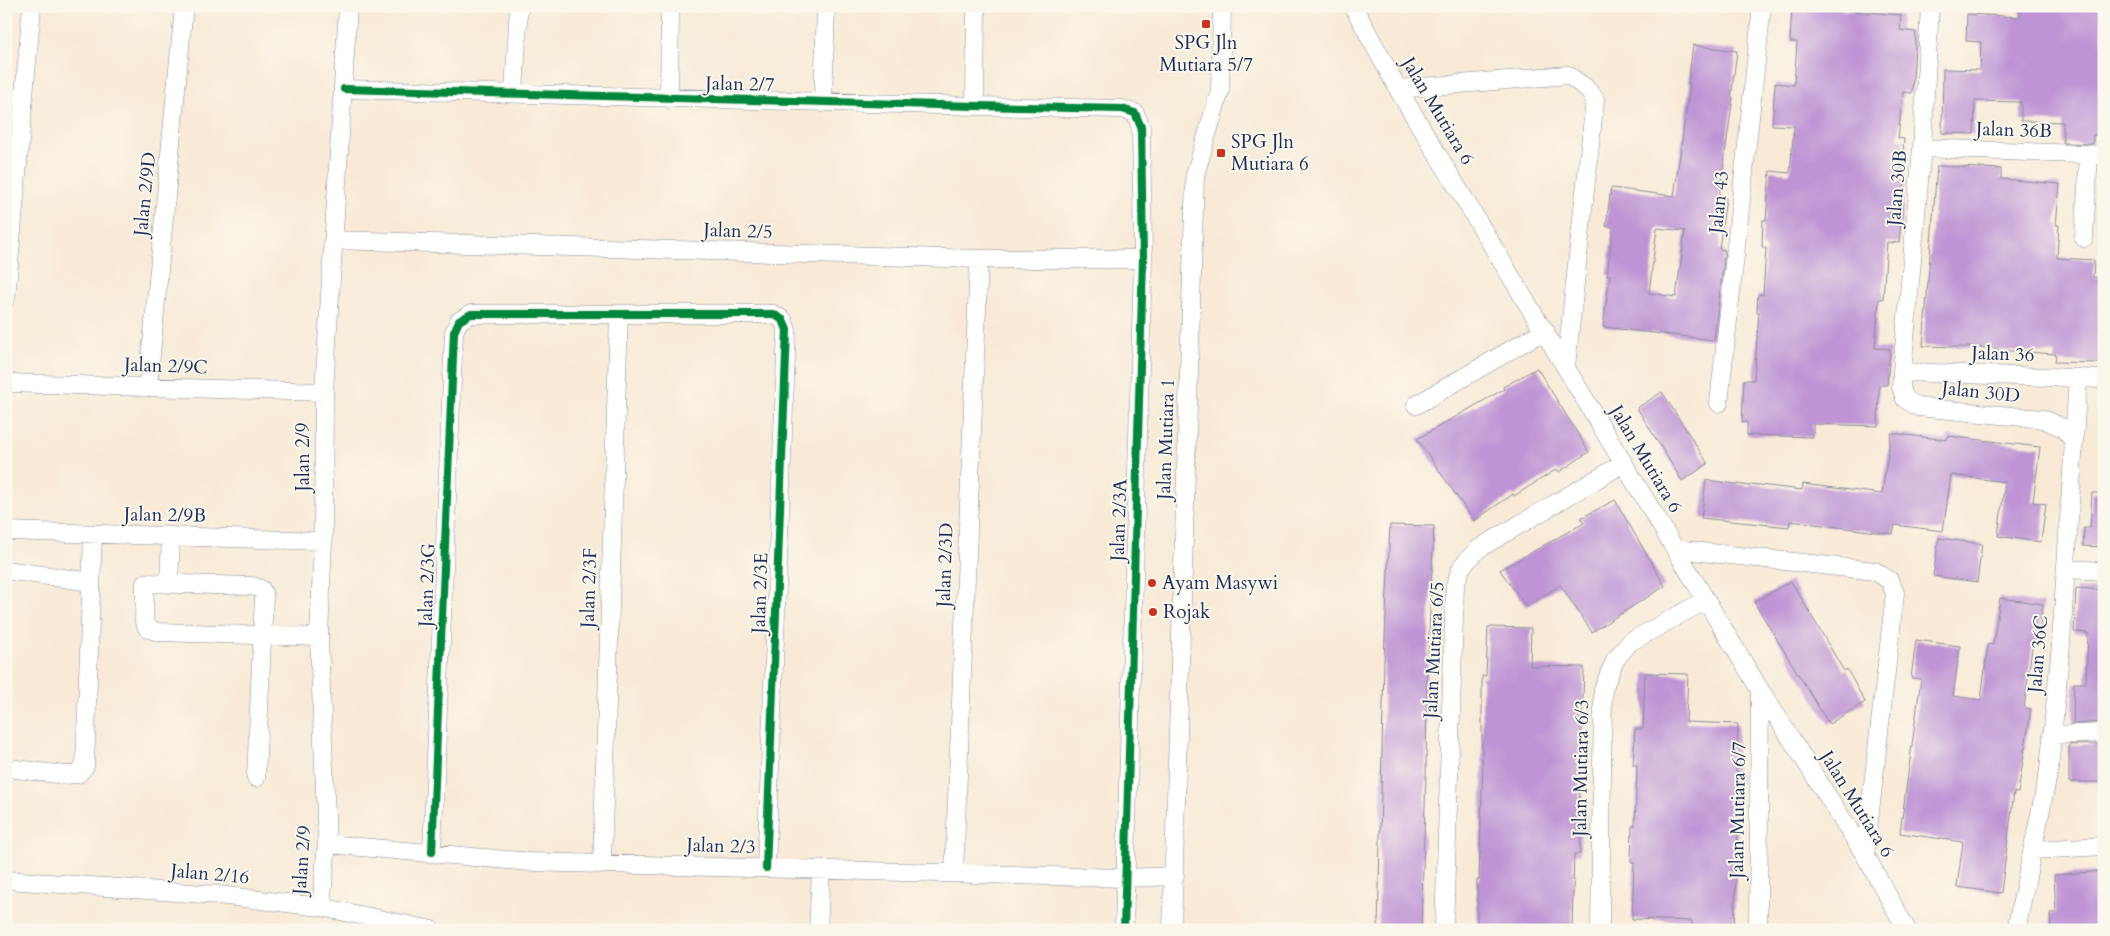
<svg xmlns="http://www.w3.org/2000/svg" width="2110" height="936" font-family="Cardo,serif">
<rect width="100%" height="100%" fill="#fbf7ec"/>
<filter id="ink" filterUnits="userSpaceOnUse"><feTurbulence type="fractalNoise" baseFrequency=".02" numOctaves="2"/><feDisplacementMap in="SourceGraphic" scale="10" xChannelSelector="R" yChannelSelector="G"/><feConvolveMatrix kernelMatrix="1 2 1 2 8 2 1 2 1" color-interpolation-filters="sRGB"/></filter>
<filter id="wash" filterUnits="userSpaceOnUse"><feTurbulence type="fractalNoise" baseFrequency=".0096" numOctaves="4" result="noise"/><feDisplacementMap in="SourceGraphic" scale="20" xChannelSelector="R" yChannelSelector="G"/><feGaussianBlur stdDeviation="1.12" result="paint"/><feColorMatrix in="noise" values="0 0 0 0 0 0 0 0 0 0 0 0 0 0 0 0 0 1.4 0 .05"/><feComposite in="paint" operator="in"/></filter>
<g filter="url(#wash)">
<rect width="100%" height="100%" fill="#f8ead7"/>
<g id="blocks">
<!-- building -->
<path fill="#be94d4" fill-rule="evenodd" d="M 1816,6 L 1843,6 L 1842,10 L 1901,15 L 1900,30 L 1916,32 L 1912,93 L 1903,92 L 1898,138 L 1904,139 L 1901,181 L 1905,181 L 1899,243 L 1887,242 L 1883,299 L 1879,299 L 1875,348 L 1890,349 L 1887,385 L 1879,385 L 1878,426 L 1813,424 L 1813,437 L 1747,435 L 1747,422 L 1742,422 L 1744,380 L 1754,380 L 1759,312 L 1757,312 L 1758,294 L 1763,295 L 1766,248 L 1762,247 L 1763,220 L 1766,220 L 1770,171 L 1790,173 L 1794,126 L 1772,125 L 1775,83 L 1794,85 L 1797,42 L 1790,42 L 1792,7 L 1816,8 Z
M 2020,6 L 2103,6 L 2101,135 L 2093,135 L 2093,144 L 2063,143 L 2063,122 L 2021,121 L 2021,102 L 1975,101 L 1974,134 L 1942,133 L 1943,69 L 1980,70 L 1981,42 L 1966,41 L 1967,14 L 2020,17 Z
M 1693,45 L 1737,51 L 1731,97 L 1733,97 L 1719,197 L 1726,198 L 1719,249 L 1725,250 L 1714,340 L 1603,327 L 1610,275 L 1607,275 L 1613,227 L 1606,226 L 1611,188 L 1674,196 L 1690,84 L 1688,83 ZM 1657,228 L 1685,231 L 1676,297 L 1649,293 Z
M 1937,166 L 2001,169 L 2001,179 L 2060,184 L 2056,225 L 2059,225 L 2057,258 L 2094,260 L 2093,277 L 2104,277 L 2104,363 L 2055,362 L 2056,354 L 1995,350 L 1996,348 L 1923,346 Z
M 1537,368 L 1589,452 L 1559,472 L 1557,469 L 1514,496 L 1513,494 L 1474,521 L 1417,439 L 1504,389 L 1503,387 Z
M 1662,392 L 1708,464 L 1682,481 L 1637,408 Z
M 1891,433 L 1947,440 L 1948,436 L 2040,447 L 2033,502 L 2046,504 L 2041,542 L 1998,536 L 2005,482 L 1951,475 L 1943,531 L 1895,525 L 1893,534 L 1790,521 L 1789,527 L 1701,518 L 1706,480 L 1750,486 L 1751,484 L 1802,490 L 1803,484 L 1882,494 Z
M 2092,493 L 2104,493 L 2104,547 L 2083,546 L 2084,528 L 2090,528 Z
M 1615,500 L 1665,586 L 1592,632 L 1560,585 L 1526,607 L 1500,570 L 1584,523 L 1581,518 Z
M 1390,525 L 1434,526 L 1427,676 L 1426,775 L 1421,930 L 1378,930 L 1384,661 Z
M 1939,538 L 1982,544 L 1977,582 L 1933,576 Z
M 1791,581 L 1844,671 L 1847,669 L 1865,702 L 1829,724 L 1754,602 Z
M 2076,588 L 2104,590 L 2104,722 L 2073,724 L 2074,683 L 2086,683 L 2088,633 L 2074,632 Z
M 2000,598 L 2043,604 L 2038,642 L 2033,641 L 2024,708 L 2031,709 L 2018,793 L 2014,792 L 2001,893 L 1957,887 L 1963,842 L 1900,833 L 1921,679 L 1911,678 L 1916,640 L 1960,646 L 1953,696 L 1981,700 L 1988,644 L 1993,645 Z
M 1488,627 L 1531,628 L 1530,666 L 1584,667 L 1579,817 L 1581,817 L 1580,854 L 1574,854 L 1572,930 L 1477,930 L 1477,880 L 1479,880 L 1483,763 L 1482,763 L 1482,676 L 1486,676 Z
M 1645,673 L 1688,674 L 1686,722 L 1738,724 L 1736,773 L 1740,773 L 1734,930 L 1692,930 L 1692,921 L 1632,919 L 1634,862 L 1631,862 L 1632,826 L 1635,826 L 1637,765 L 1633,765 L 1635,729 L 1643,729 Z
M 2104,744 L 2104,782 L 2069,782 L 2069,745 Z
M 2104,871 L 2104,930 L 2051,930 L 2050,913 L 2056,913 L 2054,875 Z"/>
</g>
</g>
<g filter="url(#ink)">
<use href="#blocks" fill-opacity="0" stroke="#8a8c9a" stroke-width="1"/>
<g fill="none" stroke-linecap="round" stroke-linejoin="round">
<defs>
<path id="minor" d="M 1353,6 L 1398,89 L 1760,690 L 1865,855 L 1907,930
M 1930,6 L 1922,148 L 1902,372 L 1901,387 L 1905,399 L 1918,407 L 2043,419 L 2063,428 L 2074,441
M 344,89 L 975,106 L 1122,109 L 1135,113 L 1141,127 L 1143,259 L 1124,930
M 1398,89 L 1568,75 L 1585,87 L 1595,99 L 1566,366
M 514,92 L 519,6
M 669,99 L 670,6
M 823,103 L 826,6
M 975,106 L 976,6
M 1922,148 L 2104,155
M 2084,238 L 2089,154
M 333,240 L 979,259 L 1143,259
M 6,298 L 32,6
M 1902,372 L 2104,379
M 6,383 L 324,392
M 148,386 L 184,6
M 1719,403 L 1762,6
M 1416,405 L 1545,330
M 6,531 L 323,541
M 1675,549 L 1875,571 L 1889,580 L 1895,593 L 1865,855
M 2066,569 L 2104,571
M 6,570 L 91,582
M 169,584 L 171,536
M 2052,735 L 2104,733
M 16,769 L 65,775 L 78,774 L 85,766 L 93,534
M 256,778 L 264,595 L 261,589 L 252,586 L 145,583 L 144,621 L 147,628 L 158,632 L 319,637
M 327,844 L 530,862 L 1125,878 L 1175,876
M 2033,850 L 2104,846
M 432,852 L 454,332 L 459,321 L 471,314 L 773,314 L 783,320 L 787,330 L 766,868
M 602,864 L 619,314
M 954,873 L 979,259
M 6,880 L 218,895 L 321,907 L 432,930
M 321,907 L 327,844 L 319,637 L 323,541 L 324,392 L 348,6
M 818,930 L 821,870
M 1172,930 L 1195,175 L 1220,91 L 1222,6
M 1444,930 L 1455,585 L 1462,566 L 1478,549 L 1624,463
M 1600,930 L 1603,689 L 1615,660 L 1630,642 L 1706,600
M 1758,930 L 1760,690
M 2016,930 L 2049,770 L 2061,644 L 2078,378"/>
</defs>
<!-- minor casing -->
<use href="#minor" stroke="#8a8c9a" stroke-width="19"/>
<!-- minor -->
<use href="#minor" stroke="#fff" stroke-width="18"/>
<defs>
<path id="cycleway" d="M 344,89 L 975,106 L 1122,109 L 1135,113 L 1141,127 L 1143,259 L 1124,930
M 432,852 L 454,332 L 459,321 L 471,314 L 773,314 L 783,320 L 787,330 L 766,868"/>
</defs>
<!-- cycleway casing -->
<use href="#cycleway" stroke="#fbf7ec" stroke-width="11"/>
<!-- cycleway -->
<use href="#cycleway" stroke="#00873e" stroke-width="8"/>
</g>
</g>
<!-- markers -->
<g fill="#c8321e" stroke="#fbf7ec" stroke-width="2">
<rect x="1201" y="19" width="10" height="10" rx="2.5"/>
<rect x="1216" y="148" width="10" height="10" rx="2.5"/>
<circle cx="1152" cy="583" r="5"/>
<circle cx="1153" cy="612" r="5"/>
</g>
<g text-anchor="middle" dominant-baseline="central" stroke-width="4" stroke-linejoin="round" paint-order="stroke">
<!-- poi labels -->
<g font-size="19" fill="#1b2f5e" stroke="#fbf7ec" text-anchor="start">
<text x="1206" y="43" text-anchor="middle">SPG Jln<tspan x="1206" dy="22">Mutiara 5/7</tspan></text>
<text x="1231" y="142">SPG Jln<tspan x="1231" dy="22">Mutiara 6</tspan></text>
<text x="1162" y="583">Ayam Masywi</text>
<text x="1163" y="612">Rojak</text>
</g>
<!-- street labels -->
<g font-size="19" fill="#1b2f5e" stroke="#fbf7ec">
<text transform="translate(740 84) rotate(1)">Jalan 2/7</text>
<text transform="translate(1438 111) rotate(59)">Jalan Mutiara 6</text>
<text transform="translate(2014 130) rotate(2)">Jalan 36B</text>
<text transform="translate(1897 188) rotate(-85)">Jalan 30B</text>
<text transform="translate(145 194) rotate(-84)">Jalan 2/9D</text>
<text transform="translate(1719 202) rotate(-84)">Jalan 43</text>
<text transform="translate(738 231) rotate(2)">Jalan 2/5</text>
<text transform="translate(2003 354) rotate(2)">Jalan 36</text>
<text transform="translate(166 366) rotate(2)">Jalan 2/9C</text>
<text transform="translate(1981 392) rotate(6)">Jalan 30D</text>
<text transform="translate(1166 439) rotate(-88)">Jalan Mutiara 1</text>
<text transform="translate(303 457) rotate(-90)">Jalan 2/9</text>
<text transform="translate(1646 459) rotate(59)">Jalan Mutiara 6</text>
<text transform="translate(165 515) rotate(1)">Jalan 2/9B</text>
<text transform="translate(1119 520) rotate(-88)">Jalan 2/3A</text>
<text transform="translate(945 565) rotate(-88)">Jalan 2/3D</text>
<text transform="translate(427 585) rotate(-88)">Jalan 2/3G</text>
<text transform="translate(589 588) rotate(-88)">Jalan 2/3F</text>
<text transform="translate(760 593) rotate(-88)">Jalan 2/3E</text>
<text transform="translate(1434 650) rotate(-87)">Jalan Mutiara 6/5</text>
<text transform="translate(2038 654) rotate(-85)">Jalan 36C</text>
<text transform="translate(1581 768) rotate(-89)">Jalan Mutiara 6/3</text>
<text transform="translate(1857 804) rotate(58)">Jalan Mutiara 6</text>
<text transform="translate(1738 810) rotate(-89)">Jalan Mutiara 6/7</text>
<text transform="translate(721 846) rotate(2)">Jalan 2/3</text>
<text transform="translate(302 860) rotate(-86)">Jalan 2/9</text>
<text transform="translate(210 874) rotate(5)">Jalan 2/16</text>
</g>
</g>
<!-- margin -->
<rect width="2110" height="936" fill="none" stroke="#fbf7ec" stroke-width="25"/>
</svg>
